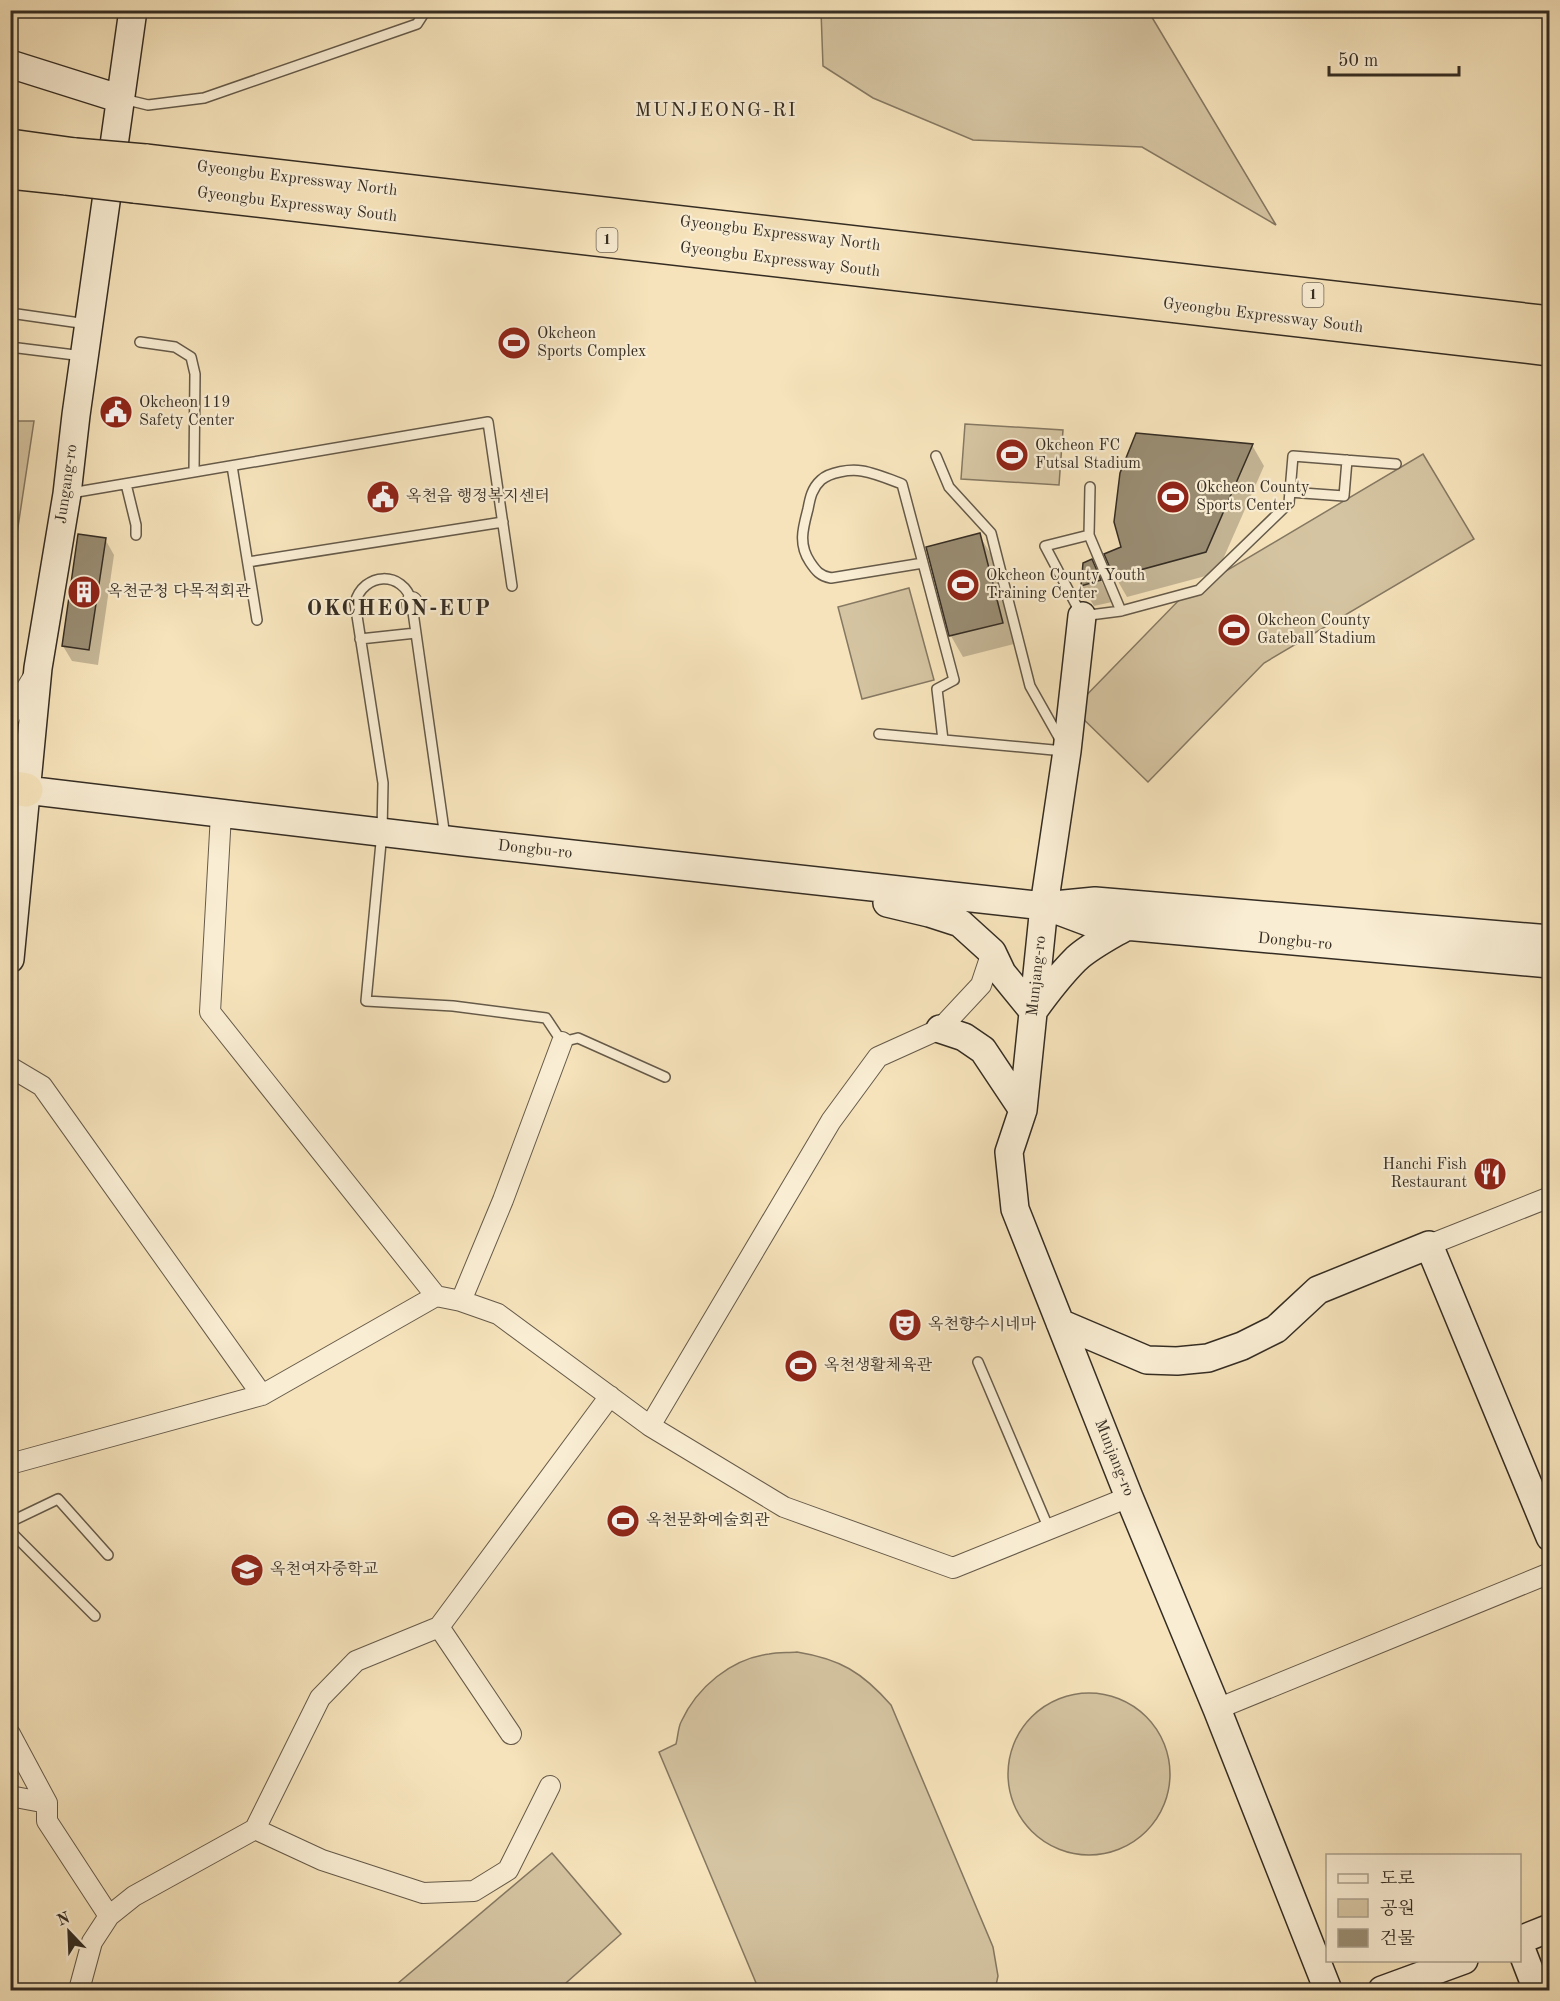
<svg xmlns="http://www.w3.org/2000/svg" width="1560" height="2001" font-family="'Old Standard TT','Noto Serif KR',serif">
<rect width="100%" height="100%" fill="#f6e3bb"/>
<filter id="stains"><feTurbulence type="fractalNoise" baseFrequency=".00333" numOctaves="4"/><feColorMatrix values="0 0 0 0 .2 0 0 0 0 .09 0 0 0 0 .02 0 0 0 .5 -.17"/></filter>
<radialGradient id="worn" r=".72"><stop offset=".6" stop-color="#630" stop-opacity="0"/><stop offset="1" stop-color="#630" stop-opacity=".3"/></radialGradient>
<!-- green -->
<path fill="#d5c4a1" stroke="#857862" stroke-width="1.5" d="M 1140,11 L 1150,14 L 1276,225 L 1142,147 L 973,140 L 873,98 L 823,66 L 821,11 Z
M 11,421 L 34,421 L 11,573 L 10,421 Z
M 965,424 L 1063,430 L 1059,485 L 961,479 Z
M 1423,454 L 1474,539 L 1264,663 L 1148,782 L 1073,709 L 1182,597 Z
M 909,588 L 934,680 L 862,699 L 838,607 Z
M 797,1652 C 840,1659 862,1672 891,1705 L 993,1947 L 998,1976 L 995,1990 L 759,1990 L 659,1752 L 676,1744 C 678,1737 678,1728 681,1722 C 697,1687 731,1659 769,1654 C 778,1652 788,1653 797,1652 Z
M1008 1774a81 81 0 1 1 162 0a81 81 0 1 1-162 0Z
M 552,1853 L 621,1934 L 558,1990 L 390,1990 Z"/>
<!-- shadow -->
<path fill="#0003" d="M 1252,445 L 1264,466 L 1217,573 L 1127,597 L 1115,576 L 1123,548 Z
M 979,535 L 992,556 L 1014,644 L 963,657 L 951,636 L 928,548 Z
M 105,539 L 114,555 L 98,665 L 72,661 L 63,646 Z
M 1091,561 L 1112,602 L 1094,606 L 1082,586 Z"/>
<!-- building -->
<path fill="#998c72" stroke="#352d23" stroke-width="1.5" d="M 1136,433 L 1253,444 L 1206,552 L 1114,577 L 1104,554 L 1121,547 L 1114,522 L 1120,473 Z
M 980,533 L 1003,623 L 949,636 L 926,547 Z
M 78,534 L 106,538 L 89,650 L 62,646 Z
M 1092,559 L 1101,580 L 1081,586 L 1083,563 Z"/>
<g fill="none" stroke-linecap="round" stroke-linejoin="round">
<defs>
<path id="lane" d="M 123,99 L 148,105 L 204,98 L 417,24 L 426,10
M 10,313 L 87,324
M 140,342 L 175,347 L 191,357 L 195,374 L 194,472
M 10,347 L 83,356
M 936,456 L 949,487 L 991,533 L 1030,686 L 1061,741
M 232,466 L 257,620
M 126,484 L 136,525 L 136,535
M 1090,487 L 1089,535 L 1045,546 L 1082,616 L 1121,611 L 1199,590 L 1289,503 L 1293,456 L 1396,464
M 1289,492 L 1344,496 L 1347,460
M 71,493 L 488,422 L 512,586
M 1089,535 L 1121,611
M 248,562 L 503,522
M 923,563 L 902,484 C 889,479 875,473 862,471 C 850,469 830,472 821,480 C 812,488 810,498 808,509 C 803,528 798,544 810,562 C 816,571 820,576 831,578 L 923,563 L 954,680 L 937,689 L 943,740
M 412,602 C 403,570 363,572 355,603 L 383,783 L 382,832 L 366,1001 L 453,1006 L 546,1018 L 562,1042 L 578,1038 L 665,1077
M 412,605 L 445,837
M 360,639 L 416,633
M 879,734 L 1064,751
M 978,1362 L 1049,1529
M 10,1522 L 58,1499 L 108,1555
M 10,1531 L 95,1616"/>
<path id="street" d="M 412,602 L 412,605
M 10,716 L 34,676
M 221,814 L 210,1012 L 436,1296
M 10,1067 L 42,1086 L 262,1395
M 1429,1245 L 1550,1197
M 461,1301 L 503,1200 L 562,1042
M 650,1426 L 831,1121 L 878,1057 L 940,1029 L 981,985 L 992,952
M 10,1464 L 262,1395 L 436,1296 L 461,1301 L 498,1314 L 650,1426 L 784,1507 L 953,1568 L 1129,1497
M 1217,1709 L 1550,1573
M 10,1734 L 47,1803 L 47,1821 L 109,1916
M 511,1734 L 439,1627 L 610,1396
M 10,1796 L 47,1803
M 255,1829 L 322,1860 L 423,1893 L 474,1891 L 508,1870 L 550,1786
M 79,1990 L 92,1942 L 109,1916 L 134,1896 L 255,1829 L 320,1698 L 356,1661 L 439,1627"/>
<path id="secondary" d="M 10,64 L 121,99
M 1082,616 L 1067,751 L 1044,906 L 1023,1110 L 1009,1152 L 1015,1209 L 1129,1497 L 1217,1709 L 1328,1990
M 26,790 L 464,842 L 1044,906 L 1095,901 L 1550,939
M 887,903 L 929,913 L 960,923 L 992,952 L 1002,973 L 1033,1011
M 1051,908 L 1091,923 L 1550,964
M 10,959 L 38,668 L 67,494 L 76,415 L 133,10
M 1034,1010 C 1047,992 1060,975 1076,959 C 1090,946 1110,936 1127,926
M 940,1029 L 964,1037 L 983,1050 L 1023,1110
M 1060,1323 L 1147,1360 L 1177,1361 L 1208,1358 L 1242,1346 L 1276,1329 L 1318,1290 L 1429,1245 L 1550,1537
M 1520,1940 L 1550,1928
M 1520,1946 L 1537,1990
M 1382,1990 L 1464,1960"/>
<path id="highway" d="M 10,146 L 75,155
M 145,161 L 1550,323
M 10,172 L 67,178
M 135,186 L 1550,349
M 10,787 L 26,790"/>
</defs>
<!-- lane casing -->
<use href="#lane" stroke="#655a49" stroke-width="12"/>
<!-- street casing -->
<use href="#street" stroke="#655a49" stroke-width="22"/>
<!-- secondary casing -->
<use href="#secondary" stroke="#352d23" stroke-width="30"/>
<!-- highway casing -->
<use href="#highway" stroke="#352d23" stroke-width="36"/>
<!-- lane -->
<use href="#lane" stroke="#f9edd3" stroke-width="9"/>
<!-- street -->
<use href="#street" stroke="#f9edd3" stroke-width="20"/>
<!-- secondary -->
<use href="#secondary" stroke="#f9edd3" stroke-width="27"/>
<!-- highway -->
<use href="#highway" stroke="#f6e3bb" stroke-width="33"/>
<defs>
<path id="highway-bridge" d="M 75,155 L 145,161
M 67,178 L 135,186"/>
</defs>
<!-- highway-bridge casing -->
<use href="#highway-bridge" stroke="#352d23" stroke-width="36" stroke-linecap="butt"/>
<!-- highway-bridge -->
<use href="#highway-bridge" stroke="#f6e3bb" stroke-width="33"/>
</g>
<!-- icons -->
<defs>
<symbol id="stadium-disc" viewBox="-11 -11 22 22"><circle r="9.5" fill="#8f2418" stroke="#f9edd3"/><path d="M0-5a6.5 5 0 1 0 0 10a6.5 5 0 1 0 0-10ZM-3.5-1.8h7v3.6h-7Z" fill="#fff"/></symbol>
<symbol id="civic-disc" viewBox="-11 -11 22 22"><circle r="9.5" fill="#8f2418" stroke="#f9edd3"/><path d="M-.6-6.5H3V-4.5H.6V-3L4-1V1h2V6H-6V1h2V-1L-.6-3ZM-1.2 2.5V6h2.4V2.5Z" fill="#fff"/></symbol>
<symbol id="building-disc" viewBox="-11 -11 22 22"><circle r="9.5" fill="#8f2418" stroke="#f9edd3"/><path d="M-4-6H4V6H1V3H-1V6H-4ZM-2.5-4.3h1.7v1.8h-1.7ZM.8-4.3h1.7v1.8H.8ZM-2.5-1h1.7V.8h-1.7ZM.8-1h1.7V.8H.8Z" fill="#fff"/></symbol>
<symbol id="restaurant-disc" viewBox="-11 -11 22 22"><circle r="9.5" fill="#8f2418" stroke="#f9edd3"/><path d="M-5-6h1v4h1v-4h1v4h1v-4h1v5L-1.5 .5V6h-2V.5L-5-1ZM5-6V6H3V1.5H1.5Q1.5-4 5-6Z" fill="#fff"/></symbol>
<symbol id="theatre-disc" viewBox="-11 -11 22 22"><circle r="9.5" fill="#8f2418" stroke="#f9edd3"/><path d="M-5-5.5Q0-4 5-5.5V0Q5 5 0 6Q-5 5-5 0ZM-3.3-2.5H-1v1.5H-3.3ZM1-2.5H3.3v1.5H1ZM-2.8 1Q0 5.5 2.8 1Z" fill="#fff"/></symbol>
<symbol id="school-disc" viewBox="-11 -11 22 22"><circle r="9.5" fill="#8f2418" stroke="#f9edd3"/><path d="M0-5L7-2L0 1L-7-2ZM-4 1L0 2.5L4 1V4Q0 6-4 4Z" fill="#fff"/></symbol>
</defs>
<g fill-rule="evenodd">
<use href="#stadium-disc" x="495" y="324" width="38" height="38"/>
<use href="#civic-disc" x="97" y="393" width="38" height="38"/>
<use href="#stadium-disc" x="993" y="436" width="38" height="38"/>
<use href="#civic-disc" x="364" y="478" width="38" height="38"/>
<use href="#stadium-disc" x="1154" y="478" width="38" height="38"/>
<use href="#stadium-disc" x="944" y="566" width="38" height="38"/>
<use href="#building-disc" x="65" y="573" width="38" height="38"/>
<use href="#stadium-disc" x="1215" y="611" width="38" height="38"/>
<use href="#restaurant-disc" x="1471" y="1155" width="38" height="38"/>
<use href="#theatre-disc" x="886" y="1306" width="38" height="38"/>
<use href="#stadium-disc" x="782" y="1347" width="38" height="38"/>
<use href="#stadium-disc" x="604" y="1502" width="38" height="38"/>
<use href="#school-disc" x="228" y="1551" width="38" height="38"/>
</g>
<g text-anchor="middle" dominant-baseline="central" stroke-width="4.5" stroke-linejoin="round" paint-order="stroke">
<!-- shield labels -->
<g fill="#f9edd3" stroke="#706758" stroke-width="1.5">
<rect x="596.5" y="228" width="21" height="24" rx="4.5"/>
<rect x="1302.5" y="283" width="21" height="24" rx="4.5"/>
</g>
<g font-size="15" font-weight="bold" fill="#352d23">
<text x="607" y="240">1</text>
<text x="1313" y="295">1</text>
</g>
<!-- street labels -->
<g font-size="16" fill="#352d23" stroke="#f9edd3">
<text transform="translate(297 179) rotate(7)">Gyeongbu Expressway North</text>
<text transform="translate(297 205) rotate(7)">Gyeongbu Expressway South</text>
<text transform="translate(780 234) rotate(7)">Gyeongbu Expressway North</text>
<text transform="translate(780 260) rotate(7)">Gyeongbu Expressway South</text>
<text transform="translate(1263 316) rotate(7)">Gyeongbu Expressway South</text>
<text transform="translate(67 484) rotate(-82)">Jungang-ro</text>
<text transform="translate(535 850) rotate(6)">Dongbu-ro</text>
<text transform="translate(1295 942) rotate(5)">Dongbu-ro</text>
<text transform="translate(1037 976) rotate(-84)">Munjang-ro</text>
<text transform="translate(1114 1458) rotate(68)">Munjang-ro</text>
</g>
<!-- poi labels -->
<g font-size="16" fill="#352d23" stroke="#f9edd3" text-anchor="start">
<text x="537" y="334">Okcheon<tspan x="537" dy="18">Sports Complex</tspan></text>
<text x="139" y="403">Okcheon 119<tspan x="139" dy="18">Safety Center</tspan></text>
<text x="1035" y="446">Okcheon FC<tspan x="1035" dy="18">Futsal Stadium</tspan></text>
<text x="1196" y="488">Okcheon County<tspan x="1196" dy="18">Sports Center</tspan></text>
<text x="406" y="497">옥천읍 행정복지센터</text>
<text x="986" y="576">Okcheon County Youth<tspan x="986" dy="18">Training Center</tspan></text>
<text x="107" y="592">옥천군청 다목적회관</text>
<text x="1257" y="621">Okcheon County<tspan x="1257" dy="18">Gateball Stadium</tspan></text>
<text x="1467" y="1165" text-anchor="end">Hanchi Fish<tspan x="1467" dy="18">Restaurant</tspan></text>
<text x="928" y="1325">옥천향수시네마</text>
<text x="824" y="1366">옥천생활체육관</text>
<text x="646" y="1521">옥천문화예술회관</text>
<text x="270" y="1570">옥천여자중학교</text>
</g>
<!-- quarter labels -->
<g font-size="20" letter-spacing="1.5" fill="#352d23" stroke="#f9edd3">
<text x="716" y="111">MUNJEONG-RI</text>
</g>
<!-- district labels -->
<g font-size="22" font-weight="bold" letter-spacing="1.5" fill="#352d23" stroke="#f9edd3">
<text x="399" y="609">OKCHEON-EUP</text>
</g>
</g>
<!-- margin -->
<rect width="1560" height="2001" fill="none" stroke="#f6e3bb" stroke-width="36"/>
<rect x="12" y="12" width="1536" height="1977" fill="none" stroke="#352d23" stroke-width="3"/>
<rect x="18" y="18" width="1524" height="1965" fill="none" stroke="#352d23" stroke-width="1.5"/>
<!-- legend -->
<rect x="1326" y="1854" width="195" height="108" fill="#f9edd3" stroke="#aba08d" stroke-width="1.5"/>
<rect x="1338" y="1874" width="30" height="9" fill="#f9edd3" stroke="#aba08d" stroke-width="1.5"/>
<text x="1380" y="1884" font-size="18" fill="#352d23">도로</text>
<rect x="1338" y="1899" width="30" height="18" fill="#d5c4a1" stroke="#aba08d" stroke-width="1.5"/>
<text x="1380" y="1914" font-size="18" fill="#352d23">공원</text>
<rect x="1338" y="1929" width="30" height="18" fill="#998c72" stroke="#aba08d" stroke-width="1.5"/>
<text x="1380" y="1944" font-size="18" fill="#352d23">건물</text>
<!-- north arrow -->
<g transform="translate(69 1932) rotate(337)" stroke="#f9edd3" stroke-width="4.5" paint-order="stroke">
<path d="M0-4.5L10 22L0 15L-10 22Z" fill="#352d23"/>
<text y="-9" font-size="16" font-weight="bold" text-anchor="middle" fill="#352d23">N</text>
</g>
<!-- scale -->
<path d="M1329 66v9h130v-9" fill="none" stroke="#352d23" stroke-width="3"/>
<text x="1338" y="66" font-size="18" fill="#352d23" stroke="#f9edd3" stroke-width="4.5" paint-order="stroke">50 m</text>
<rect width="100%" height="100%" filter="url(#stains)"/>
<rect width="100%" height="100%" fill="url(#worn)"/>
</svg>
